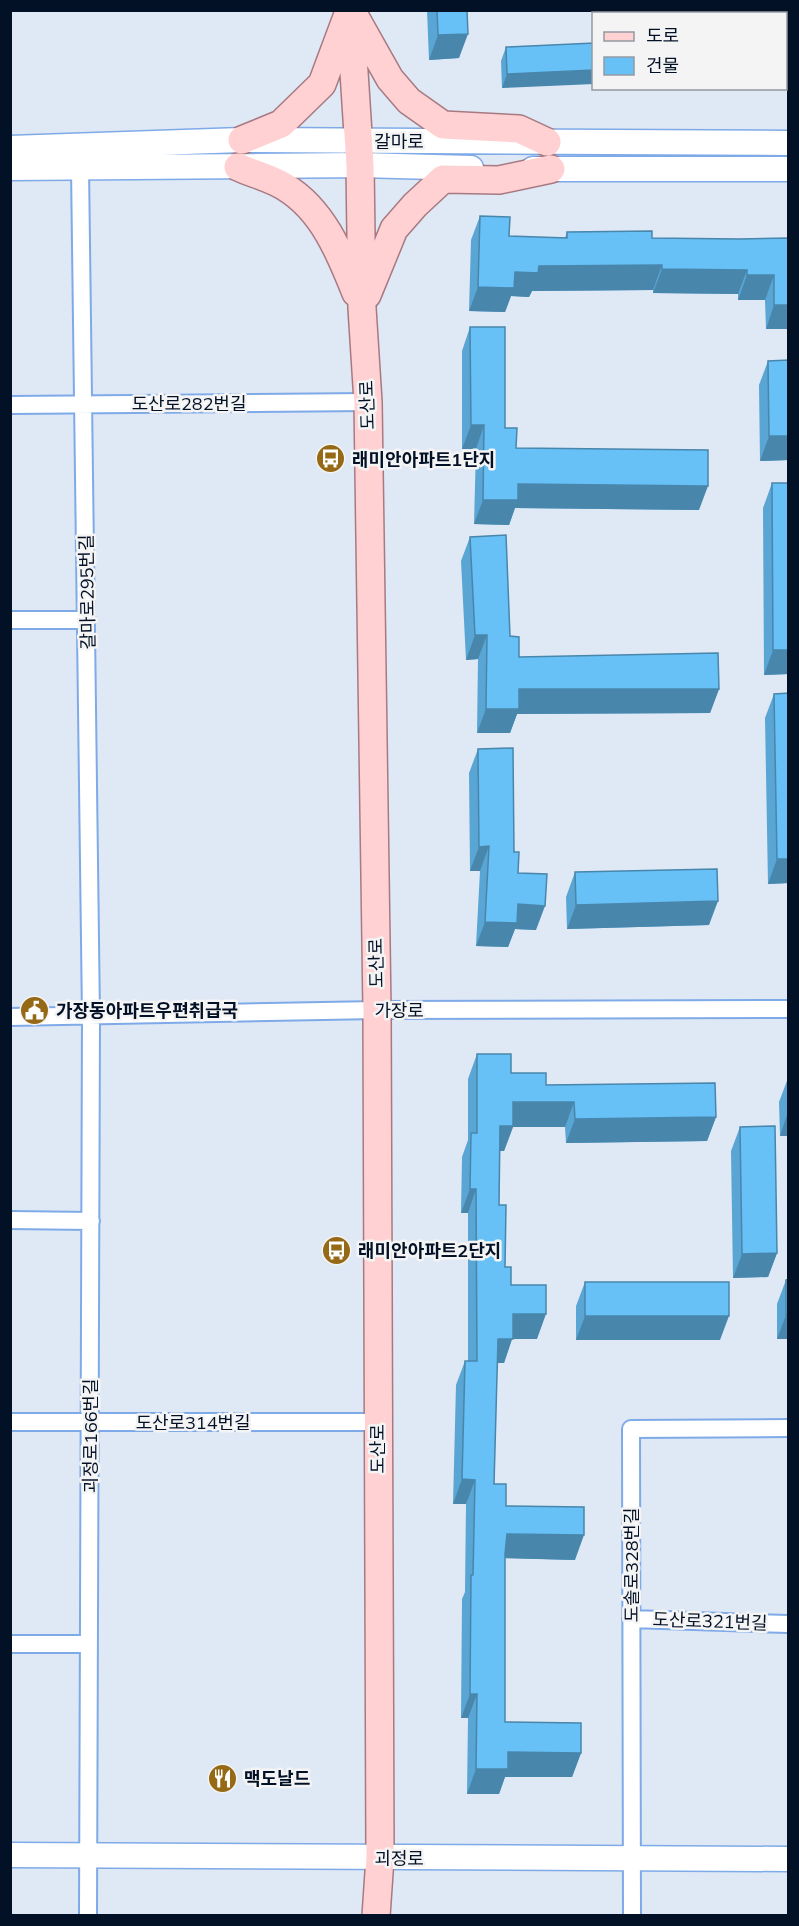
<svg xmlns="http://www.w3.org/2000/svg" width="799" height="1926" font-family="Mulish,'Noto Sans KR',sans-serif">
<rect width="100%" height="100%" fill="#dfe8f5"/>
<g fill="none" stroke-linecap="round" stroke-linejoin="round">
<defs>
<path id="minor" d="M 80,167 L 91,1017 L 88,1916
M 10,405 L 368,402
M 10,620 L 87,620
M 10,1017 L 377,1010 L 788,1009
M 10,1220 L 91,1221
M 10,1422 L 376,1422
M 631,1619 L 788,1624
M 10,1644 L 89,1644
M 632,1916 L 631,1429 L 788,1428"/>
<path id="secondary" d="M 10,148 L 242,140 L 788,143
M 10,168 L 360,165 L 471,168
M 533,169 L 788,169
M 10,1855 L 788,1859"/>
<path id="primary" d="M 350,10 L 360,165 L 362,308 L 368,402 L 377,1010 L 380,1858 L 376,1916
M 354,15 L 390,79 L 409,101 L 443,125 L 519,129 L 547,142
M 242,140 L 281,124 L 322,84 L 347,17
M 238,167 C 253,174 271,178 285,187 C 323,210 340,253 356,293
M 367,295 L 394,229 L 415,205 L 443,179 L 499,180 L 551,169"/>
</defs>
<!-- minor casing -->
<use href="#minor" stroke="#7faae8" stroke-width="20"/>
<!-- secondary casing -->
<use href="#secondary" stroke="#7faae8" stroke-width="27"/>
<!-- primary casing -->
<use href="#primary" stroke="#a77a83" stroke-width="30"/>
<!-- minor -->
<use href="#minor" stroke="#fff" stroke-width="16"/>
<!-- secondary -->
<use href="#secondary" stroke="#fff" stroke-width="24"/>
<!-- primary -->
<use href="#primary" stroke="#ffd1d2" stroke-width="27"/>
</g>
<!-- wall -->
<path fill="#59a5d4" d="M 427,10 L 467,10 L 459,58 L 429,60 Z
M 594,43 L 502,88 L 501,61 L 506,47 Z
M 480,216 L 509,236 L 565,238 L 567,232 L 652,238 L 739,239 L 789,238 L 789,329 L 766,329 L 765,300 L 738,300 L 738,294 L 653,293 L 653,290 L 532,291 L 529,297 L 511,296 L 505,312 L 469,311 L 471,240 Z
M 470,327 L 505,428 L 516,448 L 699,510 L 515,508 L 509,525 L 474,524 L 476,449 L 462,449 L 462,351 Z
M 768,361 L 789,460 L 760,461 L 759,385 Z
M 772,483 L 789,483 L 789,674 L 764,675 L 763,508 Z
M 470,537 L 519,657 L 719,689 L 710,713 L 517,714 L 510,733 L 477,733 L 478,659 L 466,660 L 461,561 Z
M 774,694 L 789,883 L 768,884 L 765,718 Z
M 478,749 L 514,852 L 518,873 L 536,930 L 515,929 L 508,947 L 476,946 L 480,871 L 470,871 L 469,773 Z
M 575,872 L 709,925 L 567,929 L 566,897 Z
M 477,1054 L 511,1073 L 546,1085 L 716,1117 L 707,1141 L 566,1143 L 565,1127 L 513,1127 L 504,1151 L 500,1151 L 499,1205 L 505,1267 L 511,1285 L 537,1339 L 512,1339 L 504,1363 L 497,1363 L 494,1484 L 506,1506 L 575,1560 L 505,1558 L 505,1722 L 581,1753 L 572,1777 L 505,1777 L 499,1794 L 467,1794 L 468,1718 L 461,1718 L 462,1599 L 465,1592 L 466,1504 L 453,1504 L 456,1385 L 465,1361 L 468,1361 L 468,1213 L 461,1213 L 462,1157 L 468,1140 L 468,1079 Z
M 788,1078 L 789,1136 L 780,1136 L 779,1102 Z
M 740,1127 L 777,1253 L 768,1277 L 733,1278 L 731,1151 Z
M 789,1279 L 789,1339 L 777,1339 L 777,1304 L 786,1280 Z
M 585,1282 L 720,1340 L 576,1340 L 576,1306 Z"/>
<!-- shaded-wall -->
<path fill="#4886ac" d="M 644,10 L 674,10 L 673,14 L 643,14 Z
M 468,34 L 459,58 L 429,60 L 438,35 Z
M 594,70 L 594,84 L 502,88 L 507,74 Z
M 662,265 L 653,290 L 532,291 L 529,297 L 511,296 L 505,312 L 469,311 L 478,287 L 515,272 L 539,266 Z
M 662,269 L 747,270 L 738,294 L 653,293 Z
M 747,275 L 774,275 L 765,300 L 738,300 Z
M 774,305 L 789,305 L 789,329 L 766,329 Z
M 471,425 L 484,425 L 476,449 L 462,449 Z
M 769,436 L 789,436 L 789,460 L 760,461 Z
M 518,484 L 708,486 L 699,510 L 515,508 L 509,525 L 474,524 L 483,500 Z
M 475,635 L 487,635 L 478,659 L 466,660 Z
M 773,650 L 789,650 L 789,674 L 764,675 Z
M 519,689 L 719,689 L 710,713 L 517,714 L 510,733 L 477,733 L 486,709 Z
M 489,846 L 480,871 L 470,871 L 479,847 Z
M 777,859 L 789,859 L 789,883 L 768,884 Z
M 718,901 L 709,925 L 567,929 L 576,905 Z
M 518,904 L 545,906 L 536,930 L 515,929 L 508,947 L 476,946 L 485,922 Z
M 513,1102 L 574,1102 L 565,1127 L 513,1127 L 504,1151 L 491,1151 L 500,1126 Z
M 788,1112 L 789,1136 L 780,1136 Z
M 716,1117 L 707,1141 L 566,1143 L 575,1119 Z
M 470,1189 L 476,1189 L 468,1213 L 461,1213 Z
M 777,1253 L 768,1277 L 733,1278 L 742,1254 Z
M 513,1314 L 546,1314 L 537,1339 L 512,1339 L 504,1363 L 489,1363 L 498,1339 Z
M 786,1315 L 789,1315 L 789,1339 L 777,1339 Z
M 585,1316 L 729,1316 L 720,1340 L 576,1340 Z
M 462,1479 L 475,1480 L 466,1504 L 453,1504 Z
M 507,1534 L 584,1535 L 575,1560 L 498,1558 Z
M 470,1694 L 477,1694 L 468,1718 L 461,1718 Z
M 508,1752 L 581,1753 L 572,1777 L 505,1777 L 499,1794 L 467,1794 L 476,1769 Z"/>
<!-- building -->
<path fill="#67c0f6" stroke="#4886ac" stroke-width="1.5" d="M 437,10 L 467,10 L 468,34 L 438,35 Z
M 594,43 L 594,70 L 507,74 L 506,47 Z
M 480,216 L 510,217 L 509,236 L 567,238 L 567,232 L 652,231 L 652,238 L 739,239 L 789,238 L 789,305 L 774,305 L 774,275 L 747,275 L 747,270 L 662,269 L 662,265 L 539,266 L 538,273 L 515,272 L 514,288 L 478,287 Z
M 470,327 L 505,327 L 505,428 L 517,428 L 516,448 L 708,450 L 708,486 L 518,484 L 518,500 L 483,500 L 484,425 L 471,425 Z
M 789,360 L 789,436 L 769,436 L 768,361 Z
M 772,483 L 789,483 L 789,650 L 773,650 Z
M 506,535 L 510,636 L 519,637 L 519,657 L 718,653 L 719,689 L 519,689 L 519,709 L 486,709 L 487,635 L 475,635 L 470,537 Z
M 789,693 L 789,859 L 777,859 L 774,694 Z
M 513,748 L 514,852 L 519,852 L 518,873 L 547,874 L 545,906 L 518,904 L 517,923 L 485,922 L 489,846 L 479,847 L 478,749 Z
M 717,869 L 718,901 L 576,905 L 575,872 Z
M 477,1054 L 511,1054 L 511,1073 L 546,1073 L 546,1085 L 715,1083 L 716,1117 L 575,1119 L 574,1102 L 513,1102 L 513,1126 L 500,1126 L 499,1205 L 506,1205 L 505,1267 L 511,1267 L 511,1285 L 546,1285 L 546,1314 L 513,1314 L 513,1339 L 498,1339 L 494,1484 L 506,1484 L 506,1506 L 584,1507 L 584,1535 L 507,1534 L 505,1554 L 505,1722 L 581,1723 L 581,1753 L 508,1752 L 508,1769 L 476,1769 L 477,1694 L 470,1694 L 471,1575 L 473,1575 L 475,1480 L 462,1479 L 465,1361 L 477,1361 L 476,1189 L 470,1189 L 471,1133 L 477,1133 Z
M 788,1078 L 789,1078 L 789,1112 L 788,1112 Z
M 775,1126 L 777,1253 L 742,1254 L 740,1127 Z
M 789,1279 L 789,1315 L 786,1315 L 786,1280 Z
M 585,1282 L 729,1282 L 729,1316 L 585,1316 Z"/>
<!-- icons -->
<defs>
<symbol id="bus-disc" viewBox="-11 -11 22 22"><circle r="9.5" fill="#956915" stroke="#f4f4f4"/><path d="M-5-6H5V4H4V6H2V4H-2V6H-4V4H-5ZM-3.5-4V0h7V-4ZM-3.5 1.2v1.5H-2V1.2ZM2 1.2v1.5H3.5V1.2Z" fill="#fff"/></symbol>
<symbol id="civic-disc" viewBox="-11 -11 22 22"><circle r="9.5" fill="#956915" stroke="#f4f4f4"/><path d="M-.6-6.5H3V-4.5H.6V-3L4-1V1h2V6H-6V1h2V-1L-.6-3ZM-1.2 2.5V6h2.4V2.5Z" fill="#fff"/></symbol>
<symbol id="restaurant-disc" viewBox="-11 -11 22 22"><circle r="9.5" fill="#956915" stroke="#f4f4f4"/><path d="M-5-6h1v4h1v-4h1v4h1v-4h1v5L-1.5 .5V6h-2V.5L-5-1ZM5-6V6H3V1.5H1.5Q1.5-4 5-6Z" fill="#fff"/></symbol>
</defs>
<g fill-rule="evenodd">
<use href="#bus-disc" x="314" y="442" width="33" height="33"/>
<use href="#civic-disc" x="18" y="994" width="33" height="33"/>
<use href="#bus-disc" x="320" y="1234" width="33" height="33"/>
<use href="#restaurant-disc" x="206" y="1762" width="33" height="33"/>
</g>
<g text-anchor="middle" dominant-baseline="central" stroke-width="5" stroke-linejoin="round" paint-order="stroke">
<!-- street labels -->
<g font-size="18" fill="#031127" stroke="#f4f4f4">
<text x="399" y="141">갈마로</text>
<text x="189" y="403">도산로282번길</text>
<text transform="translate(367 405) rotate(-92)">도산로</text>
<text transform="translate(87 592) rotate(-91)">갈마로295번길</text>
<text transform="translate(376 963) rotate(-91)">도산로</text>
<text x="399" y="1010">가장로</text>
<text x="193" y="1422">도산로314번길</text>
<text transform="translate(90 1436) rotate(-90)">괴정로166번길</text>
<text transform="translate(377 1449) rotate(-90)">도산로</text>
<text transform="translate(631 1565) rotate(-90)">도솔로328번길</text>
<text transform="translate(710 1621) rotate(2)">도산로321번길</text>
<text x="399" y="1858">괴정로</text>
</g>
<!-- poi labels -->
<g font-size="18" font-weight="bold" fill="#031127" stroke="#f4f4f4" text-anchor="start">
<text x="352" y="459">래미안아파트1단지</text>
<text x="56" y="1010">가장동아파트우편취급국</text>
<text x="358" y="1250">래미안아파트2단지</text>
<text x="244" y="1778">맥도날드</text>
</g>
</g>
<!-- border -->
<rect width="799" height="1926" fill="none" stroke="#031127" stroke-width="24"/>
<!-- legend -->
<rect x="592" y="12" width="195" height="78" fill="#f4f4f4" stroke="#9499a2" stroke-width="1.5"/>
<rect x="604" y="32" width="30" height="9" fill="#ffd1d2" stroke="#9499a2" stroke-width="1.5"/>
<text x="646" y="42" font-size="18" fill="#031127">도로</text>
<rect x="604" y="57" width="30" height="18" fill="#67c0f6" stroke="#9499a2" stroke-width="1.5"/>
<text x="646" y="72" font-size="18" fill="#031127">건물</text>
</svg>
